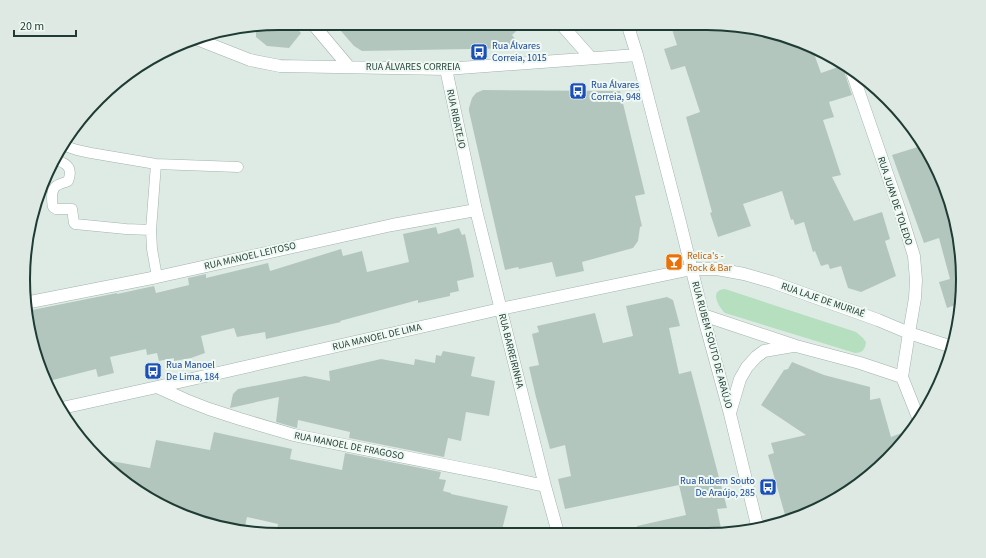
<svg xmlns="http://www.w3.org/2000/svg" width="986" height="558" font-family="'Source Sans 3',sans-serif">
<rect width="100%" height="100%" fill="#deebe5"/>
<!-- green -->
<path fill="#b5dfbe" d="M 725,289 L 856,332 L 863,338 L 866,342 C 865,349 863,353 855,353 L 725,313 C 718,306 709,290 725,289 Z"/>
<!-- building -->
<path fill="#b3c6be" d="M 279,23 L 292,23 L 301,33 L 289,48 L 267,46 L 256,37 L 256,27 Z
M 334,23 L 525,23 L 512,35 L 523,48 L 362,51 L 354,46 Z
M 670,23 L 724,24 L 773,32 L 812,48 L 821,73 L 844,65 L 846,67 L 845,70 L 845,74 L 852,95 L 829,102 L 834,117 L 823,120 L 841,175 L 832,177 L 854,221 L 882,212 L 890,239 L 885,241 L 896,276 L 861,292 L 848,288 L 841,266 L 830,269 L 828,264 L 821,266 L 815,251 L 813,252 L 804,222 L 795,225 L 793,219 L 791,220 L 782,191 L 743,204 L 751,226 L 718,237 L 710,213 L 712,212 L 686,117 L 700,112 L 685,66 L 671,70 L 664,49 L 677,45 Z
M 483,90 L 620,91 L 645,194 L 635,196 L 642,226 L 640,227 L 638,241 L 633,248 L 582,262 L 584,271 L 556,277 L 552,262 L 519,269 L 518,267 L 505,270 L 469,111 L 469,108 L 472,98 L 476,93 Z
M 921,146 L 925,153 L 932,174 L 935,173 L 954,213 L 960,303 L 947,308 L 939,282 L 950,279 L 939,238 L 924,243 L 892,155 Z
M 436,227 L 438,234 L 459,228 L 462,235 L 465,234 L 471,261 L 474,277 L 457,281 L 459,291 L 450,293 L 450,296 L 418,303 L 418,300 L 340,321 L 341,322 L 266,339 L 265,332 L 237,337 L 234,328 L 201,336 L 205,353 L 191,358 L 174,361 L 174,358 L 159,361 L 157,353 L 147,355 L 146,349 L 110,357 L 114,373 L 98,377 L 96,369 L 45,382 L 42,377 L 27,311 L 117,293 L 117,294 L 154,286 L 156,293 L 189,285 L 188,278 L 206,274 L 206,278 L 268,263 L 270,271 L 341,249 L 343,256 L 362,251 L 367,272 L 409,262 L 403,234 Z
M 667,297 L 673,300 L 680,326 L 669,328 L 679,374 L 691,371 L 727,508 L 717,509 L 722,533 L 637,533 L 637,526 L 686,515 L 679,485 L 565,509 L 558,479 L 571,476 L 565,445 L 550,449 L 536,397 L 529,367 L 539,365 L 532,334 L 539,332 L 537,326 L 595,313 L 603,343 L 633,336 L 626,306 Z
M 443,351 L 475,357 L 471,376 L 495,381 L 489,416 L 466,412 L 461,441 L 448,438 L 444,457 L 349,438 L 350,432 L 298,420 L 297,428 L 276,422 L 279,397 L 230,408 L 233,394 L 238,389 L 305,376 L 330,381 L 329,371 L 381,359 L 414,365 L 415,359 L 435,363 L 436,355 L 441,356 Z
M 792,362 L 824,375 L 870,387 L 870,400 L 880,398 L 891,437 L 912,429 L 888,460 L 849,492 L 787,522 L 768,455 L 774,453 L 771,443 L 806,435 L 761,405 L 784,370 L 788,369 Z
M 214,432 L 292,449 L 290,459 L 342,470 L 345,453 L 441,472 L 439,479 L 446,480 L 443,491 L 451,493 L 451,494 L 508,506 L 501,534 L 276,534 L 278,524 L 247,517 L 244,531 L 213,526 L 156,503 L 156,499 L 146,496 L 100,459 L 150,468 L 156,440 L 210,450 Z"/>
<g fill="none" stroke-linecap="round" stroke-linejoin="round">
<defs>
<path id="service" d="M 62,145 L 77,150 L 91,153 L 156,164 L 238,167
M 55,160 C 68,163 73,169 68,181 C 64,183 58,184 55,187 C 51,192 52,202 53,207 L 56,209 L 72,209 L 74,223 L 75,224 L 126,229 L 151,230
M 156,164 L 151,230 L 152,249 L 157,277"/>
<path id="minor" d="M 312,23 L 349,67
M 560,23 L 591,58
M 627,23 L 637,55 L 680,222 L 703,315 L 730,414 L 758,529
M 194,38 L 250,60 L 280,66 L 446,69 L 637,55
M 446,69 L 476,210 L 545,486 L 558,533
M 852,72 L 901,214 L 914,256 L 916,280 L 915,298 L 909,333 L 902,377 L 919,420
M 25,303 L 157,277 L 392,225 L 476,210
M 703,315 L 796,346 L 860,363 L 902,377
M 157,387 L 186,400 L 209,409 L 240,419 L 294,435 L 495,475 L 545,486
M 62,408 L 157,387 L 500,309 L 692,269 L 717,269 L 744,274 L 772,282 L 878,320 L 909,333 L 949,346
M 730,413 L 740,379 L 747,367 L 756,357 L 764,351 L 793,346"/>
</defs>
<!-- service casing -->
<use href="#service" stroke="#a1b3ac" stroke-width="11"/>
<!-- minor casing -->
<use href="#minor" stroke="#a1b3ac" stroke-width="13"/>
<!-- service -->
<use href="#service" stroke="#fff" stroke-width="10"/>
<!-- minor -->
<use href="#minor" stroke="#fff" stroke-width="12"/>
</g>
<!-- icons -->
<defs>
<symbol id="bus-square" viewBox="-11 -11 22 22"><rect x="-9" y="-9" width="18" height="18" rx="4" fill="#1a4fb4" stroke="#eff8f3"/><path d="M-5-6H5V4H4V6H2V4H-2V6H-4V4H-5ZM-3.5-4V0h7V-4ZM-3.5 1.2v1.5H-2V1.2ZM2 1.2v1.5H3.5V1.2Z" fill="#fff"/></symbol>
<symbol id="bar-square" viewBox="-11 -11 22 22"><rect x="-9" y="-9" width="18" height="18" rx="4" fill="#e8710a" stroke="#eff8f3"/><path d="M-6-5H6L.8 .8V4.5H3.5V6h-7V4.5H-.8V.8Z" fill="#fff"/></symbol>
</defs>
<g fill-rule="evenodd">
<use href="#bus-square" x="469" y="42" width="20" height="20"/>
<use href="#bus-square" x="568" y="81" width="20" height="20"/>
<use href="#bar-square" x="664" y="252" width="20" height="20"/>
<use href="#bus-square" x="143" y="361" width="20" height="20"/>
<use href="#bus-square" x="758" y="477" width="20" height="20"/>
</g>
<g text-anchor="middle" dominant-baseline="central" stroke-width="4" stroke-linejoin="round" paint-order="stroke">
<!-- transit labels -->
<g font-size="10" fill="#164399" stroke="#eff8f3" text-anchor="start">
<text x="492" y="46">Rua Álvares<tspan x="492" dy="12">Correia, 1015</tspan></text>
<text x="591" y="85">Rua Álvares<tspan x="591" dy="12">Correia, 948</tspan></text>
<text x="166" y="365">Rua Manoel<tspan x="166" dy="12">De Lima, 184</tspan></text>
<text x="755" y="481" text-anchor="end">Rua Rubem Souto<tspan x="755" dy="12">De Araújo, 285</tspan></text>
</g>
<!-- street labels -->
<g font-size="10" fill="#1e3c33" stroke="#eff8f3">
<text x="413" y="67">RUA ÁLVARES CORREIA</text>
<text transform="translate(456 119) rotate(78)">RUA RIBATEJO</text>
<text transform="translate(895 201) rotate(72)">RUA JUAN DE TOLEDO</text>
<text transform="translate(250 256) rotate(-13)">RUA MANOEL LEITOSO</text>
<text transform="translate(823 300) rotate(19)">RUA LAJE DE MURIAÉ</text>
<text transform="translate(377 337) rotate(-13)">RUA MANOEL DE LIMA</text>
<text transform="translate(712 345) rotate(75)">RUA RUBEM SOUTO DE ARAÚJO</text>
<text transform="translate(511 351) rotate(76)">RUA BARREIRINHA</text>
<text transform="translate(349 446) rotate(11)">RUA MANOEL DE FRAGOSO</text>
</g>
<!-- food labels -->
<g font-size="10" fill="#c56008" stroke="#eff8f3" text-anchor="start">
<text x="687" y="256">Relica's -<tspan x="687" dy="12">Rock &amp; Bar</tspan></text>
</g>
</g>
<!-- crop -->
<path d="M0 0H986V558H0ZM279 30H707A249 249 0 0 1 956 279V279A249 249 0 0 1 707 528H279A249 249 0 0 1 30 279V279A249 249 0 0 1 279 30Z" fill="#dee9e4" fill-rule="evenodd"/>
<path fill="none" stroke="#1e3c33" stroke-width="2" d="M279 30H707A249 249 0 0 1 956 279V279A249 249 0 0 1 707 528H279A249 249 0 0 1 30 279V279A249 249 0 0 1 279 30Z"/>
<!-- scale -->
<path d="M14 30v6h62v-6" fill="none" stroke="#1e3c33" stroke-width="2"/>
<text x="20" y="30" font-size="12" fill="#1e3c33" stroke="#eff8f3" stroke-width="3" paint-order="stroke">20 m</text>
</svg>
